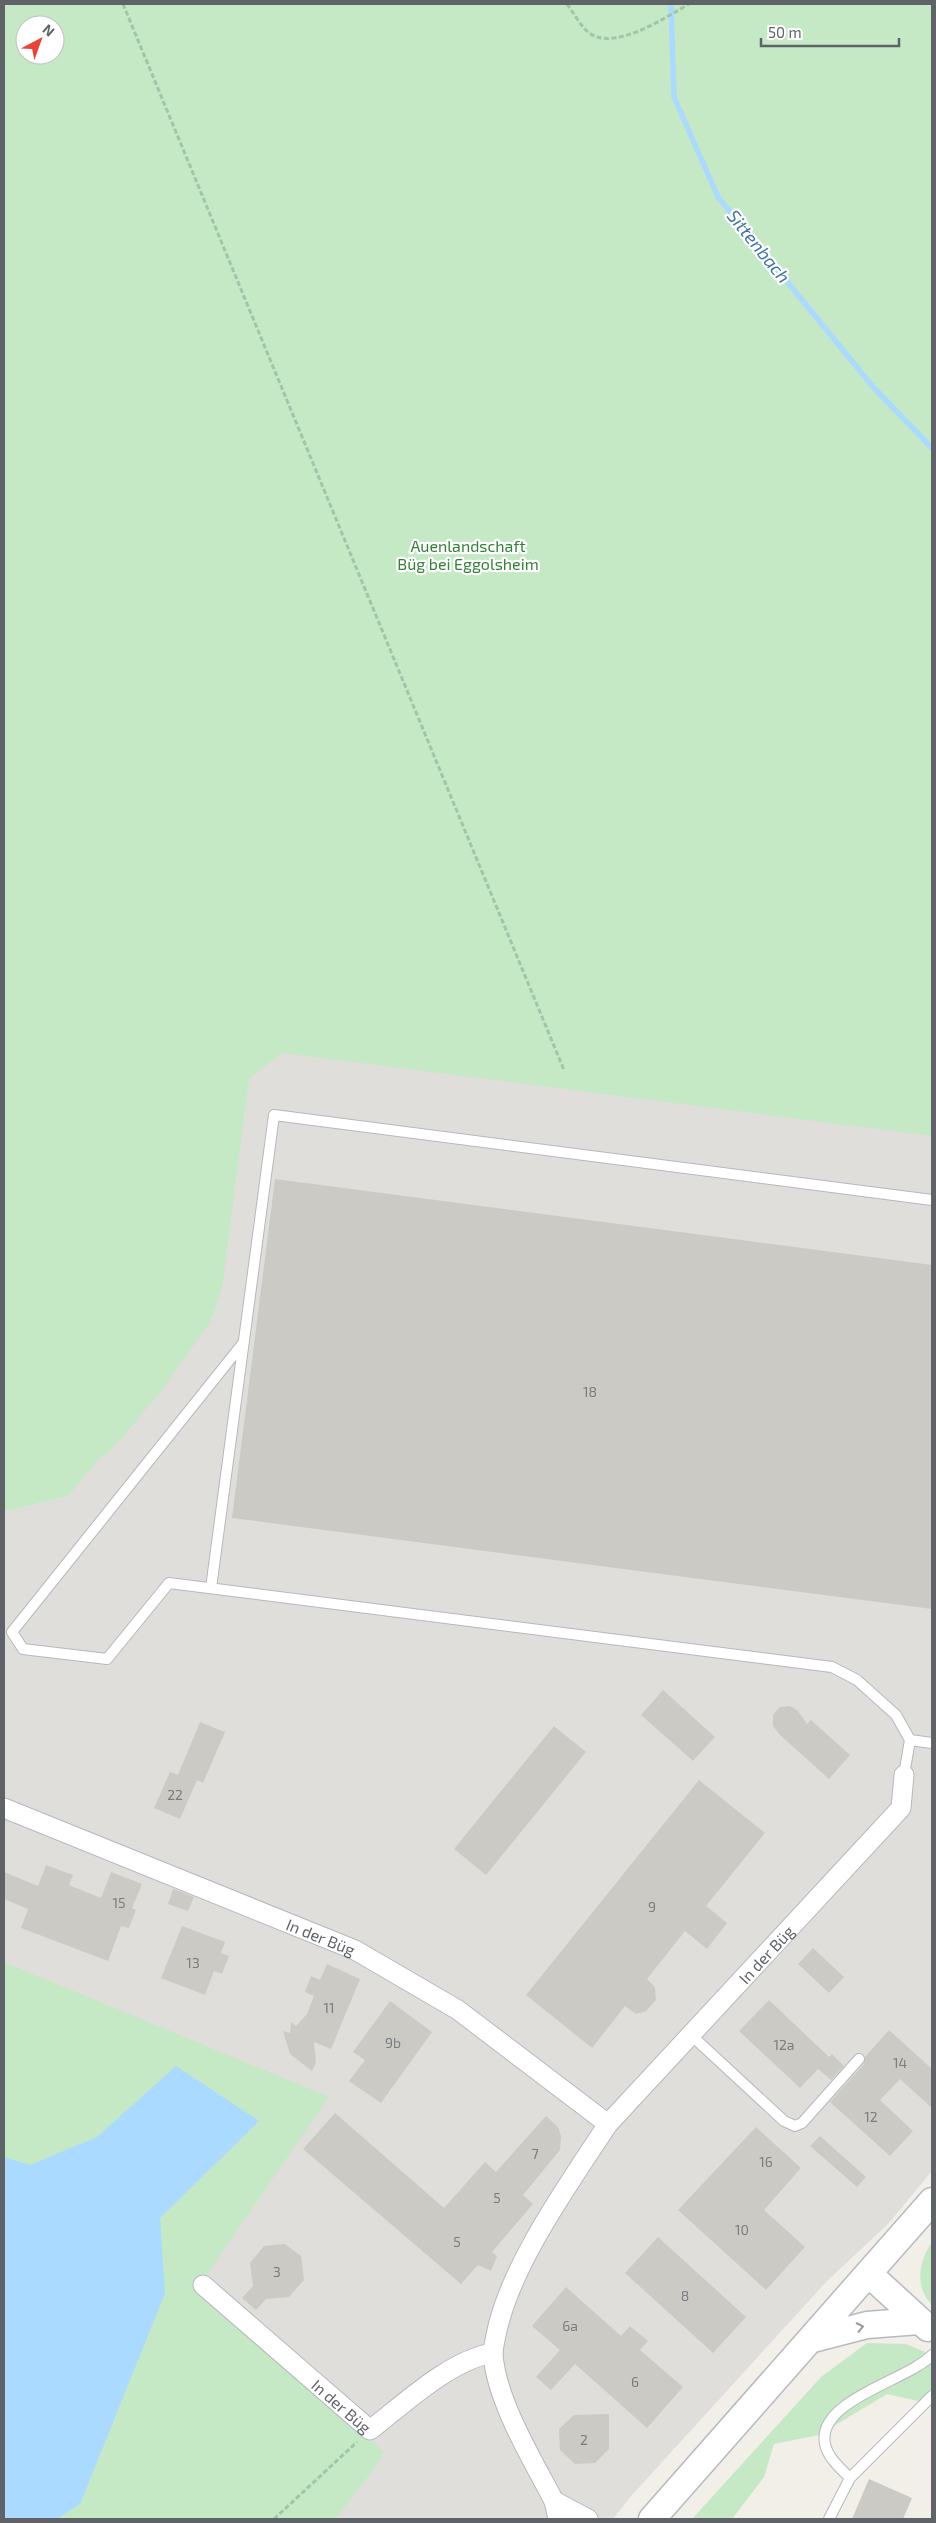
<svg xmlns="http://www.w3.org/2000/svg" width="936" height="2523" font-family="'Exo 2',sans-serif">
<rect width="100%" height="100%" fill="#f1efe8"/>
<!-- industrial -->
<path fill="#e0deda" d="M 272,1046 L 932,1131 L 932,2171 L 888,2224 L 827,2281 L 632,2495 L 613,2519 L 324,2519 L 4,1980 L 4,1512 L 68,1496 L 239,1072 Z"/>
<!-- green -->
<path fill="#c5e8c5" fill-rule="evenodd" d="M 4,4 L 932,4 L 932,1136 L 282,1053 L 249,1079 L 222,1289 L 210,1322 L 162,1390 L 116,1445 L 98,1460 L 68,1496 L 4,1512 ZM 25,25 L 55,25 L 55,55 L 25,55 Z
M 4,1962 L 329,2097 L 196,2290 L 384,2452 L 373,2470 L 335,2519 L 4,2519 Z
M 932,2242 L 932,2305 C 914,2287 919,2261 932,2242 Z
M 867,2343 L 906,2344 L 932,2355 L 932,2400 L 918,2401 L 887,2394 L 819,2435 L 774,2444 L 764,2477 L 732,2519 L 692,2519 L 821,2377 Z"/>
<!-- water -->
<path fill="#aadaff" d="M 176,2066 L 259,2121 L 160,2218 L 165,2293 L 80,2504 L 57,2519 L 4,2519 L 4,2157 L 30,2165 L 97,2137 Z"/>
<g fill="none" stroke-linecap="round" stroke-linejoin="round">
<!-- stream -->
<path stroke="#aadaff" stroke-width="5.5" d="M 671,4 L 674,97 L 718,197 L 874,388 L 932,448"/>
</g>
<!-- building -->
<path fill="#cccac5" d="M 275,1179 L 932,1265 L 932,1609 L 232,1518 Z
M 663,1690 L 715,1737 L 693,1761 L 641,1715 Z
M 790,1706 L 798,1711 L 807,1724 L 811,1720 L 850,1755 L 829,1779 L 780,1735 L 773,1726 L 773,1715 L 776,1711 L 780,1707 Z
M 200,1722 L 225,1732 L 203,1783 L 197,1780 L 180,1819 L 154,1808 L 170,1772 L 178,1775 Z
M 554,1726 L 586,1752 L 486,1875 L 454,1849 Z
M 699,1780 L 765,1833 L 706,1906 L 727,1923 L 707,1949 L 685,1931 L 647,1979 L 655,1987 L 656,2000 L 646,2011 L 636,2014 L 625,2006 L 592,2048 L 526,1995 Z
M 46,1865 L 73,1875 L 69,1885 L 101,1898 L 111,1872 L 142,1884 L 132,1908 L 136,1910 L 129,1928 L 121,1926 L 108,1961 L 21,1928 L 28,1909 L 4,1899 L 4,1872 L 38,1886 Z
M 173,1889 L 194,1897 L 188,1911 L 168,1904 Z
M 182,1926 L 225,1942 L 221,1953 L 229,1956 L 222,1974 L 214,1971 L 205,1995 L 161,1978 Z
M 813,1948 L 844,1977 L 829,1993 L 798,1964 Z
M 327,1964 L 360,1979 L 331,2049 L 314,2042 L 316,2062 L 312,2071 L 290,2054 L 283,2031 L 290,2033 L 291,2022 L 296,2026 L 307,2014 L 314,1996 L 305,1992 L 311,1976 L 320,1980 Z
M 769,2000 L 829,2057 L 832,2054 L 844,2066 L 831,2080 L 818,2069 L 800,2088 L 739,2031 Z
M 390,2001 L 432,2032 L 381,2103 L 349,2081 L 365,2060 L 353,2052 Z
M 889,2030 L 932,2069 L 932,2108 L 900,2079 L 880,2100 L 913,2131 L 890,2156 L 830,2102 L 864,2064 L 865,2057 Z
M 335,2113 L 444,2208 L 485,2162 L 496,2172 L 546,2116 L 558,2127 L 561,2136 L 560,2150 L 523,2195 L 533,2204 L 492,2252 L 497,2256 L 491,2271 L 478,2265 L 461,2284 L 303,2149 Z
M 756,2127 L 801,2168 L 764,2210 L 805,2247 L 766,2290 L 678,2210 Z
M 820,2136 L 866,2177 L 857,2187 L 810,2146 Z
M 658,2237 L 746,2317 L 713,2353 L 625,2273 Z
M 285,2244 L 301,2256 L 304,2280 L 289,2297 L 266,2299 L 256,2310 L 242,2298 L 253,2286 L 250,2263 L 264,2246 Z
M 566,2287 L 621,2336 L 630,2326 L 648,2341 L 640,2350 L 683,2387 L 647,2428 L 575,2364 L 551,2390 L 536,2377 L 560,2350 L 532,2326 Z
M 609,2414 L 609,2449 L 595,2463 L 575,2464 L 560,2450 L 559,2429 L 574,2415 Z
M 869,2479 L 912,2498 L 903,2519 L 852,2519 Z"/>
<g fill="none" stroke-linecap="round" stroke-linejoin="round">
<defs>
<path id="lane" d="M 244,1342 L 12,1632 L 23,1649 L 107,1659 L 169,1583 L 832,1667 L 857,1680 L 896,1715 L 910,1740 L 904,1775
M 211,1588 L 274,1115 L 932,1200
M 910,1740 L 932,1743
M 690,2034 L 784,2121 L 795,2126 L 802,2123 L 859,2059
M 850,2478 C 840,2468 828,2458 825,2444 C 816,2400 909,2380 932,2355
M 829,2519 L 850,2478 L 932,2396"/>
<g id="street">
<path id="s1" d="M 4,1808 L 355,1950 L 458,2010 L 608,2124"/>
<path id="s2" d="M 203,2285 L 370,2430 C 405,2403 450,2360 493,2353"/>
<path d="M 554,2501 L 588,2519"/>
<path id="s3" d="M 558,2519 L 554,2501 C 532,2459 496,2400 493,2354 C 493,2348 495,2341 496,2335 C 510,2265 569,2184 608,2124 L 901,1808 L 904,1775"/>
</g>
<path id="secondary" d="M 869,2274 L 928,2328
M 813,2339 L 867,2325 L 919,2321
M 652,2519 L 932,2201"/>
</defs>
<!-- lane casing -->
<use href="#lane" stroke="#b5b8bc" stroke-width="12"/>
<!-- street casing -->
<use href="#street" stroke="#b5b8bc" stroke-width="21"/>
<!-- secondary casing -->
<use href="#secondary" stroke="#b6babf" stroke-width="29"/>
<!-- path -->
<path stroke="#9cc7a9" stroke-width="3" stroke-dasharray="5 2.5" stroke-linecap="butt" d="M 123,4 L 564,1070
M 567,4 C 573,12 580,25 588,32 C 613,53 666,17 689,4
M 274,2519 L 357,2442"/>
<!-- lane -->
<use href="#lane" stroke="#fff" stroke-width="10"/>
<!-- street -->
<use href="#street" stroke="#fff" stroke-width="19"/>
<!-- secondary -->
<use href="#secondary" stroke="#fff" stroke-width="26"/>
</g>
<!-- one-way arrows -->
<defs><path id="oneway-chevron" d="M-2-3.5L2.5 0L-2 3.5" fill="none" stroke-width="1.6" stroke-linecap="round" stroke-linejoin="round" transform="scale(1.25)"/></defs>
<use stroke="#979a9d" href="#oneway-chevron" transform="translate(860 2327) rotate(-12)"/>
<g text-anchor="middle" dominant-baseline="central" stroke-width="4.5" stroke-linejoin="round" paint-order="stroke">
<!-- number labels -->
<g font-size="14" fill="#7a7d7f">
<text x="590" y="1391">18</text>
<text x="175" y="1794">22</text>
<text x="119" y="1902">15</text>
<text x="652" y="1906">9</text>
<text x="193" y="1962">13</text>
<text x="329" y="2007">11</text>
<text x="393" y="2042">9b</text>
<text x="784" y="2044">12a</text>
<text x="900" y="2062">14</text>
<text x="871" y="2116">12</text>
<text x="535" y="2153">7</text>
<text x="766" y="2161">16</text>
<text x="497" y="2197">5</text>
<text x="742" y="2229">10</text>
<text x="457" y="2241">5</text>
<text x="277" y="2271">3</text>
<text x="685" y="2295">8</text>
<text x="570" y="2325">6a</text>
<text x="635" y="2381">6</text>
<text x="584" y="2439">2</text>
</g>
<!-- park labels -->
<g font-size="16" fill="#348238" stroke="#fff">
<text x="468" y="545">Auenlandschaft<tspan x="468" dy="18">Büg bei Eggolsheim</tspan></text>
</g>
<!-- street labels -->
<g font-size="16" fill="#5f6368" stroke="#fff">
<text stroke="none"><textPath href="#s1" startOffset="342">In der Büg</textPath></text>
<text stroke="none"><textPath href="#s3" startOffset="670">In der Büg</textPath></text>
<text stroke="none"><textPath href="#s2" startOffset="184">In der Büg</textPath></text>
</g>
<!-- water labels -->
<g font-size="18" font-style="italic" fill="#4174aa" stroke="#fff">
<text transform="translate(759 246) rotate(51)">Sittenbach</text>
</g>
</g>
<!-- border -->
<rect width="936" height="2523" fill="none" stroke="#5f6368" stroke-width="10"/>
<!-- north arrow -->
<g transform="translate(40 40) rotate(41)"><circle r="24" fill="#ffffff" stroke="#bfc1c3"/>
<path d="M0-4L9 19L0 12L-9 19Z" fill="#ea4335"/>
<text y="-8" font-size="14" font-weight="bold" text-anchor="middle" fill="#5f6368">N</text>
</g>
<!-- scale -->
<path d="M761 38v8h138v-8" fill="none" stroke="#5f6368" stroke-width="2.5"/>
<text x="768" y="38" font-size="15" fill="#5f6368" stroke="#ffffff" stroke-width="4" paint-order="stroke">50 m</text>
</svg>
